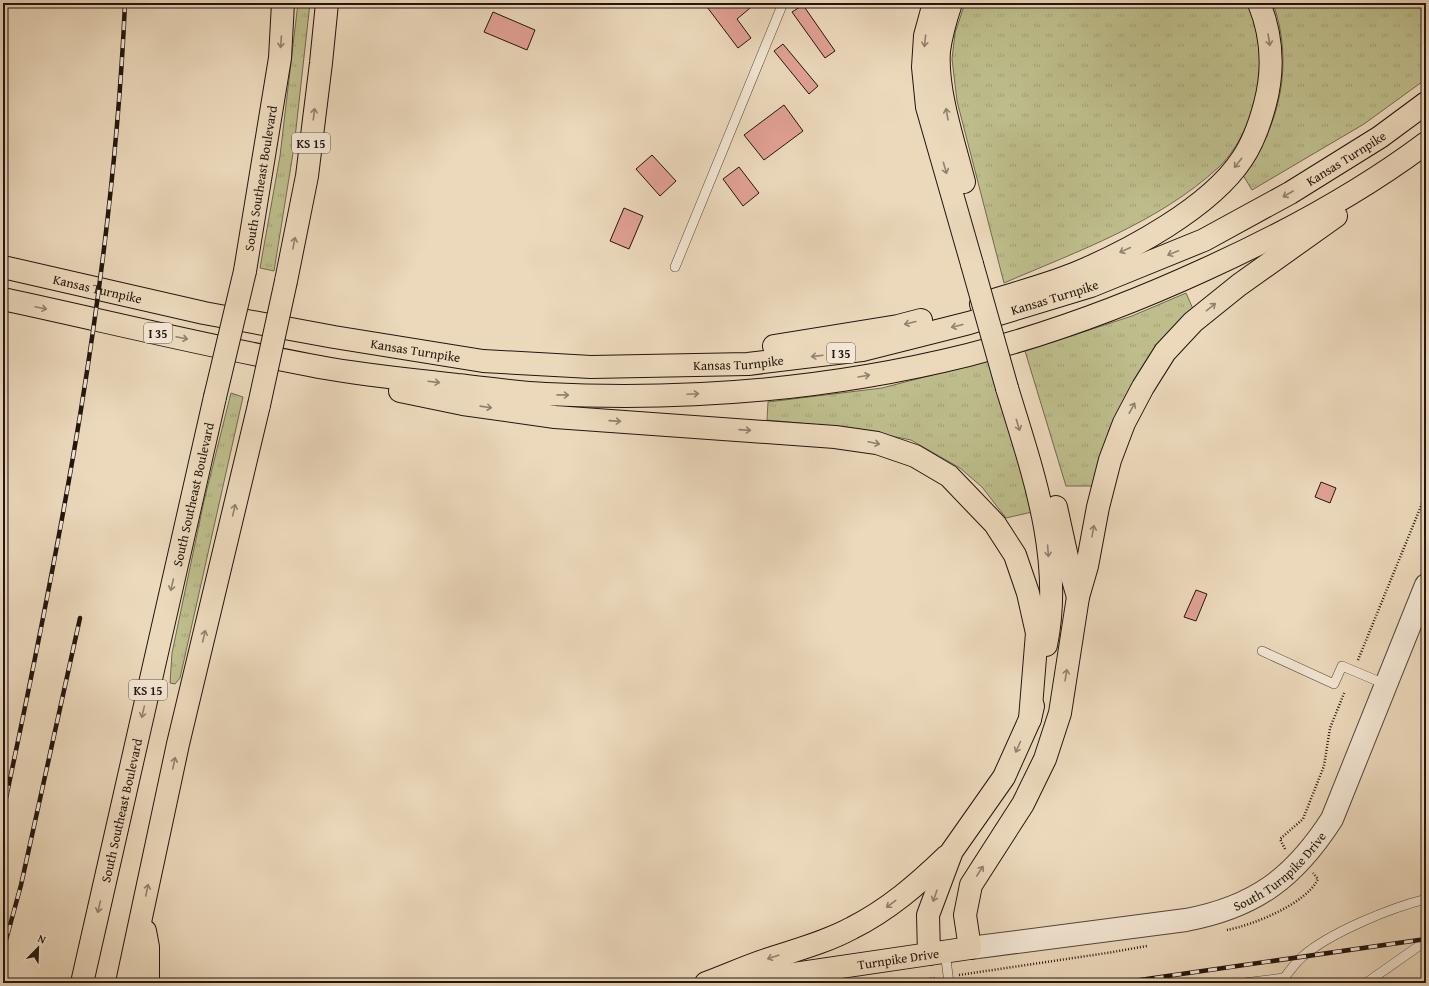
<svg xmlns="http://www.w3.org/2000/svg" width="1429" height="986" font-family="'Gentium Book Plus',serif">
<defs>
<pattern id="grass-tufts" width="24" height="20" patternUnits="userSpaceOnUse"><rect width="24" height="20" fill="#bebe8c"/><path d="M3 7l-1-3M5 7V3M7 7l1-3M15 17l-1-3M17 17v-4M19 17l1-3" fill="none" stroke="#a3a278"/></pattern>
</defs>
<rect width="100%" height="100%" fill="#ecd9bc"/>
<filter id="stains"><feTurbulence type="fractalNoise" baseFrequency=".005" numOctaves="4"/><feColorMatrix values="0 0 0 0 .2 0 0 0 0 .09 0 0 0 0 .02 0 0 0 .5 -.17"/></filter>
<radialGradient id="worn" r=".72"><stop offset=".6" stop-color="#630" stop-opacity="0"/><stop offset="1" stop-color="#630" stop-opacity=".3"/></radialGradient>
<!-- grass -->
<path fill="url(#grass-tufts)" stroke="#706a4e" d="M 298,3 L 310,3 L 294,147 L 274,271 L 260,268 L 280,156 Z
M 965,3 L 1250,3 C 1256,27 1261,50 1260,75 C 1258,105 1241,146 1219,167 C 1158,223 1078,251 1004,283 L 957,101 L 952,59 L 955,33 Z
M 1273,3 L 1426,3 L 1426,79 L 1364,124 L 1252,190 L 1243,175 C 1281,126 1294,62 1273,3 Z
M 1186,293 L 1193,309 L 1119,409 L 1109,430 L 1096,486 L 1066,486 L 1025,351 L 1132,316 Z
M 994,359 L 1032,512 L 1006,518 L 982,487 L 960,468 L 911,440 L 852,428 L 767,420 L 768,402 L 882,388 Z
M 231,393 L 243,397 L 180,678 L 175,684 L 170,683 L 172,653 L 204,501 Z"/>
<!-- building -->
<path fill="#e1a194" stroke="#22150f" d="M 704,3 L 756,3 L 737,19 L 751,38 L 738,48 Z
M 803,5 L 835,51 L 825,58 L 792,12 Z
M 493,12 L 535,30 L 527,50 L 484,32 Z
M 783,44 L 818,86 L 809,94 L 774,51 Z
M 784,105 L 803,131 L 764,160 L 744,135 Z
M 652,155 L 676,181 L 660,196 L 636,169 Z
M 739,167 L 759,193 L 743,206 L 723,179 Z
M 624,208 L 643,216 L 629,249 L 610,241 Z
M 1321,482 L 1336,488 L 1330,503 L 1315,497 Z
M 1196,590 L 1207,594 L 1196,621 L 1184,617 Z"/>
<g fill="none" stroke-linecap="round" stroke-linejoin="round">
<defs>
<path id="service" d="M 675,267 L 783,3
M 1262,651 L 1334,684 L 1342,666 L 1385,684
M 945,952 L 949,983
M 1244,983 L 1284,978 C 1290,971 1295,963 1302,957 C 1329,933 1390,908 1426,899
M 1366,983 L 1426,941"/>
<g id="tertiary">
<path id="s1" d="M 970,948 L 1186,920 C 1255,907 1294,878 1332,819 L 1426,585"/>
</g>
<g id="primary">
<path id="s2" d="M 245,271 L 280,58 L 283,3"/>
<path d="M 286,281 L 307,176 L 321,63 L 327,3"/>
<path d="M 145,931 L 148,947 L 148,983"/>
<path id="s3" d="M 82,983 L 215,397"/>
<path d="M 127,983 L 178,744 L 259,405"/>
<path id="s4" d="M 732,983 L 970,948"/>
</g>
<g id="motorway">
<path d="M 934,3 L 925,36 L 923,67 L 927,107 L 972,264"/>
<path d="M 951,3 C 946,18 941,35 939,51 C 936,90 954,143 964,182"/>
<path id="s5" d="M 3,267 L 204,313 L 334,337 L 483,361 L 591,367 L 748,364 L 862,350 L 969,323 L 1091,286 L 1204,240 L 1290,193 L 1380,137 L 1426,103"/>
<path d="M 3,299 C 105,321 207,346 309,365 C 358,375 408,379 457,385 C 487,388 517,393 546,394 C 687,401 831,389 968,355 C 1050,334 1130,304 1206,269 C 1283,234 1358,194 1426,143"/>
<path d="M 981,304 C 1012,294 1044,286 1074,274 C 1127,252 1210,208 1242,159 C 1253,143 1260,123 1265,104 C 1274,70 1272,35 1259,3"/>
<path d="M 774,346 L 898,326 L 921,320"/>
<path d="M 1007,388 C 1032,470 1064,558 1046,645"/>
<path d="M 400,391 L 463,404 L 555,417 L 835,437 L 877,443 L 915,456 L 949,476 L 995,524 L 1015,555 L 1028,593 L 1037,633 L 1030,719"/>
<path d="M 1056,507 L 1069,566 L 1078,597"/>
<path d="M 970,948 L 965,915 L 971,885 L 1023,804 L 1045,759 L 1060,713 L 1078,597 L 1087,566 L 1098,507 L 1110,460 L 1124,423 L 1143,387 L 1165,352 L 1193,322 L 1239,285 L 1336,216"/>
<path d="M 929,954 L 928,915 L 952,851 L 1004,777 L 1030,719 L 1033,706"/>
<path d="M 706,983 C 728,975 749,965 772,958 C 799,949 826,942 852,928 C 888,910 918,884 947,856"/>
</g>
</defs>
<!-- service casing -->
<use href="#service" stroke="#54463a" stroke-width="10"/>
<!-- tertiary casing -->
<use href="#tertiary" stroke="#54463a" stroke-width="24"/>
<!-- primary casing -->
<use href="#primary" stroke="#22150f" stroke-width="24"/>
<!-- motorway casing -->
<use href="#motorway" stroke="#22150f" stroke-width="24"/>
<!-- path -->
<path stroke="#22150f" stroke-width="2.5" stroke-dasharray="1 2" stroke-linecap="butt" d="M 1358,660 L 1426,494
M 1285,849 L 1280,839 L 1303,819 L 1324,766 L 1330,728 L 1345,691
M 1227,930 C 1253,925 1306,904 1318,879 L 1313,873
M 959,975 L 1107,953 L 1147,946
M 901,983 L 936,978"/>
<!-- service -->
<use href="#service" stroke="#f3e6d3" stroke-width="9"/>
<!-- tertiary -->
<use href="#tertiary" stroke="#f3e6d3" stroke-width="22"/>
<!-- primary -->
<use href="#primary" stroke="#ecd9bc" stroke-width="22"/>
<!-- motorway -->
<use href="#motorway" stroke="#ecd9bc" stroke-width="22"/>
<defs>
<path id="rail" d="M 3,812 C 60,545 113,277 125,3
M 3,951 L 21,885 L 80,618
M 1119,983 L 1426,939"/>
</defs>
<!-- rail casing -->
<use href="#rail" stroke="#22150f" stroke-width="4.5"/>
<!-- rail -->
<use href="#rail" stroke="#f3e6d3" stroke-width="3" stroke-dasharray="9" stroke-linecap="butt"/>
<defs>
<path id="primary-bridge" d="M 215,397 L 245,271
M 259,405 L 286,281"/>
<path id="motorway-bridge" d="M 972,264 L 1007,388"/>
</defs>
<!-- primary-bridge casing -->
<use href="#primary-bridge" stroke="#22150f" stroke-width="24" stroke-linecap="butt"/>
<!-- motorway-bridge casing -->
<use href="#motorway-bridge" stroke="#22150f" stroke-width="24" stroke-linecap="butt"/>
<!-- primary-bridge -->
<use href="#primary-bridge" stroke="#ecd9bc" stroke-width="22"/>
<!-- motorway-bridge -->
<use href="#motorway-bridge" stroke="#ecd9bc" stroke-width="22"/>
</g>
<!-- one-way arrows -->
<defs><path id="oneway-shaft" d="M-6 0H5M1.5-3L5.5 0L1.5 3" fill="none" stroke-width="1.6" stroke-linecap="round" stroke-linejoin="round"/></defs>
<g stroke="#91816e">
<use href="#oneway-shaft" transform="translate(1269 40) rotate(81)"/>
<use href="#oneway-shaft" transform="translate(925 41) rotate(96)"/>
<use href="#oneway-shaft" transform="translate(281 42) rotate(94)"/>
<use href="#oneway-shaft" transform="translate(314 114) rotate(-83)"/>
<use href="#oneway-shaft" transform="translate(947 114) rotate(-100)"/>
<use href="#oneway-shaft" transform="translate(1238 163) rotate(129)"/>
<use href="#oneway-shaft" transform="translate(945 168) rotate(74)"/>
<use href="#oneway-shaft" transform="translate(1288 194) rotate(150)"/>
<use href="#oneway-shaft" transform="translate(294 243) rotate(-79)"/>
<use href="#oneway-shaft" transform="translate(1125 250) rotate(155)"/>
<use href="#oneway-shaft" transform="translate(1173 253) rotate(158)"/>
<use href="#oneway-shaft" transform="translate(1211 307) rotate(-39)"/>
<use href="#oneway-shaft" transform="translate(41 308) rotate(12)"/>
<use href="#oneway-shaft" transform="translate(910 323) rotate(166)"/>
<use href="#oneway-shaft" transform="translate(957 326) rotate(166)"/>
<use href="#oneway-shaft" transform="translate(182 338) rotate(12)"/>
<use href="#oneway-shaft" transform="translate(817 356) rotate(173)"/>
<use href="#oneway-shaft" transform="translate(864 376) rotate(-10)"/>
<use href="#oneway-shaft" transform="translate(434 382) rotate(7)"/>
<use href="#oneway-shaft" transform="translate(693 394) rotate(-3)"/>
<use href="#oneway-shaft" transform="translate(563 395) rotate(1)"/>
<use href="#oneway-shaft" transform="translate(486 407) rotate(8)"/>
<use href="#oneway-shaft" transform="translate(1132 408) rotate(-62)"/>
<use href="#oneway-shaft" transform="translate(615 421) rotate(4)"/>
<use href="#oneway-shaft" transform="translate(1018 425) rotate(73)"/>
<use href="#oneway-shaft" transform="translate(745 430) rotate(4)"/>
<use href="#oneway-shaft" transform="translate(874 443) rotate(12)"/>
<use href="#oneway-shaft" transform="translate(234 510) rotate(-77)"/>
<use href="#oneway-shaft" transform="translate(1093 531) rotate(-80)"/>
<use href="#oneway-shaft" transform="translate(1048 551) rotate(86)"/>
<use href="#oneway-shaft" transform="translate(172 585) rotate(103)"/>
<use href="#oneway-shaft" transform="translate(204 636) rotate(-77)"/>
<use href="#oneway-shaft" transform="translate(1066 675) rotate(-81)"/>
<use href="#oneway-shaft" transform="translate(143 712) rotate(103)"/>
<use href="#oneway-shaft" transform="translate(1018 747) rotate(114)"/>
<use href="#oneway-shaft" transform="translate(174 763) rotate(-78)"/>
<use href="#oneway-shaft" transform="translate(980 871) rotate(-57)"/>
<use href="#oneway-shaft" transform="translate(147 890) rotate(-78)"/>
<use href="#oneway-shaft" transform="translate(935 896) rotate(109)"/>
<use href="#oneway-shaft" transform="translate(891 904) rotate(143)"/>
<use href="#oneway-shaft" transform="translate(99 907) rotate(103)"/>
<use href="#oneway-shaft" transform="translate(773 957) rotate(162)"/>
</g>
<g text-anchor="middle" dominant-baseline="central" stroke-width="3" stroke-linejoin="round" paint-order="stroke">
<!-- shield labels -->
<g fill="#f3e6d3" stroke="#61544a" stroke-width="1">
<rect x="292" y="133" width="38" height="20" rx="3"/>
<rect x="144" y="323" width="28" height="20" rx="3"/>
<rect x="827" y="343" width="28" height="20" rx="3"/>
<rect x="129" y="680" width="38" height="20" rx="3"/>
</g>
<g font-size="12" font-weight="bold" fill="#22150f">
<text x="311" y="143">KS 15</text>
<text x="158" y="333">I 35</text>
<text x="841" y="353">I 35</text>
<text x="148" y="690">KS 15</text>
</g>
<!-- street labels -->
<g font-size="13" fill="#22150f" stroke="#f3e6d3">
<text stroke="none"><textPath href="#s5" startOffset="1393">Kansas Turnpike</textPath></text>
<text stroke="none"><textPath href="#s2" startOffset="94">South Southeast Boulevard</textPath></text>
<text stroke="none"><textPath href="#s5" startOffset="97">Kansas Turnpike</textPath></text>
<text stroke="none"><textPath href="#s5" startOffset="1069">Kansas Turnpike</textPath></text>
<text stroke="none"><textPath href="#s5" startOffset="421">Kansas Turnpike</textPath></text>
<text stroke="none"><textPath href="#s5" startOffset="745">Kansas Turnpike</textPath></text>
<text stroke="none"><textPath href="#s3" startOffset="501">South Southeast Boulevard</textPath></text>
<text stroke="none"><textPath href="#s3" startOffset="177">South Southeast Boulevard</textPath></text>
<text stroke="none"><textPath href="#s1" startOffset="326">South Turnpike Drive</textPath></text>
<text stroke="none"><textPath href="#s4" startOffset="168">Turnpike Drive</textPath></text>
</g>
</g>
<!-- margin -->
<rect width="1429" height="986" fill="none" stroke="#ecd9bc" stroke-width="16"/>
<rect x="4" y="4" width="1421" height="978" fill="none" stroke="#22150f" stroke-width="2"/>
<rect x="8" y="8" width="1413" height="970" fill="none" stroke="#22150f"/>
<!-- north arrow -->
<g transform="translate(38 948) rotate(23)" stroke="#f3e6d3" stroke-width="3" paint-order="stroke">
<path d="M0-3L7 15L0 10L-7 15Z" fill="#22150f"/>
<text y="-6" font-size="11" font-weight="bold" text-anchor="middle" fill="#22150f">N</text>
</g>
<rect width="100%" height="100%" filter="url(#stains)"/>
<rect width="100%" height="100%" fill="url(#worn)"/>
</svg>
